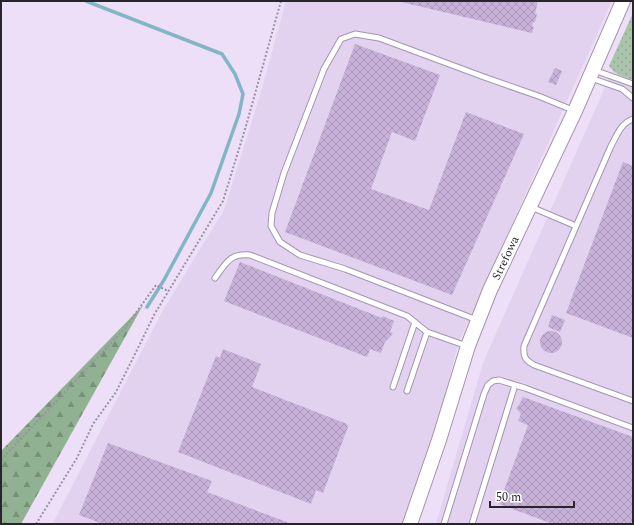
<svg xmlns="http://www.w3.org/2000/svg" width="634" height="525" font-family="Spectral,serif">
<defs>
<pattern id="grass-dots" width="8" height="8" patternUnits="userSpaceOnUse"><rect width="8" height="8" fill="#a9c4aa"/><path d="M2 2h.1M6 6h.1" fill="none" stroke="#91a892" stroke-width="1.8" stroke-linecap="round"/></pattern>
<pattern id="forest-firs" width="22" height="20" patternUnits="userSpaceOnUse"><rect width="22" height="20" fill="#90b292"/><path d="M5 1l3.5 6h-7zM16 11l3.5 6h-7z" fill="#769177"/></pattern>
<pattern id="building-cross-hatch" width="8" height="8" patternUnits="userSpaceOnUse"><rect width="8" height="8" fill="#c7b1d8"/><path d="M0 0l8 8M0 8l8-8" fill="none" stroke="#ab98ba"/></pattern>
</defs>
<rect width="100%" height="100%" fill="#ecdff7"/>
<!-- built -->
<path fill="#e2d1ef" d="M 286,1 L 612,1 L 458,344 L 430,455 L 405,524 L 55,524 L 53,523 L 163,310 L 224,210 L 261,92 Z
M 633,24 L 633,524 L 436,524 L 483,363 Z"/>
<!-- grass -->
<path fill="url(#grass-dots)" d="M 633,13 L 633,80 C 624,77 615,74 609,66 Z"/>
<!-- forest -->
<path fill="url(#forest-firs)" d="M 143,305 L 21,524 L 1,524 L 1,451 Z"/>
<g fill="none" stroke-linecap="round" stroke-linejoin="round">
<!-- stream -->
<path stroke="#82b6c6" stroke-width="3.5" d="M 86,1 L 222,54 L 235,74 L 243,94 L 239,114 L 211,193 L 164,280 L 147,307"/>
</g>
<!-- building -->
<path fill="url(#building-cross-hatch)" d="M 397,1 L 538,1 L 535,14 L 537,14 L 535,22 L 533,22 L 532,26 L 534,27 L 532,33 Z
M 355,44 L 440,75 L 415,141 L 392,132 L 371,189 L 429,210 L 466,112 L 524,134 L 452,295 L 285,232 Z
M 555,68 L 562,71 L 556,85 L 548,82 Z
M 623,162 L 633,166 L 633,338 L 566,313 Z
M 240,262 L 382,318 L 383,316 L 394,321 L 390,332 L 393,333 L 391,336 L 385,342 L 381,353 L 370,349 L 367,357 L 224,301 Z
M 552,315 L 565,320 L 560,332 L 548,327 Z
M540 342a11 11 0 1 1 22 0a11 11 0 1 1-22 0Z
M 223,349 L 261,364 L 252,387 L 347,424 L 348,427 L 323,493 L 316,490 L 311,504 L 178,452 L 216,356 L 220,358 Z
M 523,397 L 633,437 L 633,524 L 553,524 L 499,504 L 528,425 L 518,421 L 521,414 L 516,408 L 519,405 Z
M 108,443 L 212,481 L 207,492 L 292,524 L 103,524 L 79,515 Z"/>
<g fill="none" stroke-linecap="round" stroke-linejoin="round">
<defs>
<path id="lane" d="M 594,70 L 633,84
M 591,78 L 622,89 L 633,98
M 633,119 C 621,123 617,135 611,146 L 524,346 C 523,357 525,360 534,365 L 633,401
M 531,207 L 576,226
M 215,278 C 226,263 230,253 250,255 L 407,316 L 427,332 L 467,346
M 477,320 L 345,269 L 300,255 L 280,242 L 271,226 L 272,213 L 284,173 L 324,69 L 341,39 L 355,34 L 379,38 L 484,77 L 541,97 L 575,111
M 393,387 L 415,322
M 407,391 L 427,332
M 444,524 L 484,394 L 488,385 L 493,381 L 499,380 L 525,388 L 633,428
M 472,524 L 515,385"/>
<g id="secondary">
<path id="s1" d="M 410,524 L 439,440 L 468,346 L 490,290 L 575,111 L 623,1"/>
</g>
</defs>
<!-- lane casing -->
<use href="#lane" stroke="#a296ac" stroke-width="7"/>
<!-- secondary casing -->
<use href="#secondary" stroke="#a296ac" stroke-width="16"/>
<!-- path -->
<path stroke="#9b91a3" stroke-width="2" stroke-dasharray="2 2" stroke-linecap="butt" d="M 1,460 L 125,328 L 156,285 L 168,291
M 36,524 L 77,458 L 93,424 L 116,392 L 139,346 L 154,315 L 223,201 L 246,126 L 281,1"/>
<!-- lane -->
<use href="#lane" stroke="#fff" stroke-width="5"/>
<!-- secondary -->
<use href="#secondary" stroke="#fff" stroke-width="14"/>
</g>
<g text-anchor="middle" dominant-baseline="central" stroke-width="3.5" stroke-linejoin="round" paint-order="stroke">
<!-- street labels -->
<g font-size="12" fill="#29242c" stroke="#fff">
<text stroke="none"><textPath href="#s1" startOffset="283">Strefowa</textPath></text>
</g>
</g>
<!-- border -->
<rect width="634" height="525" fill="none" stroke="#29242c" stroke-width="4"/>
<!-- scale -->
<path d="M490 501v6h84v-6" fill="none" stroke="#29242c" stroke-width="2"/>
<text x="496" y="501" font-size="12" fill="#29242c" stroke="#ffffff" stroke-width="3" paint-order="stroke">50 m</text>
</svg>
